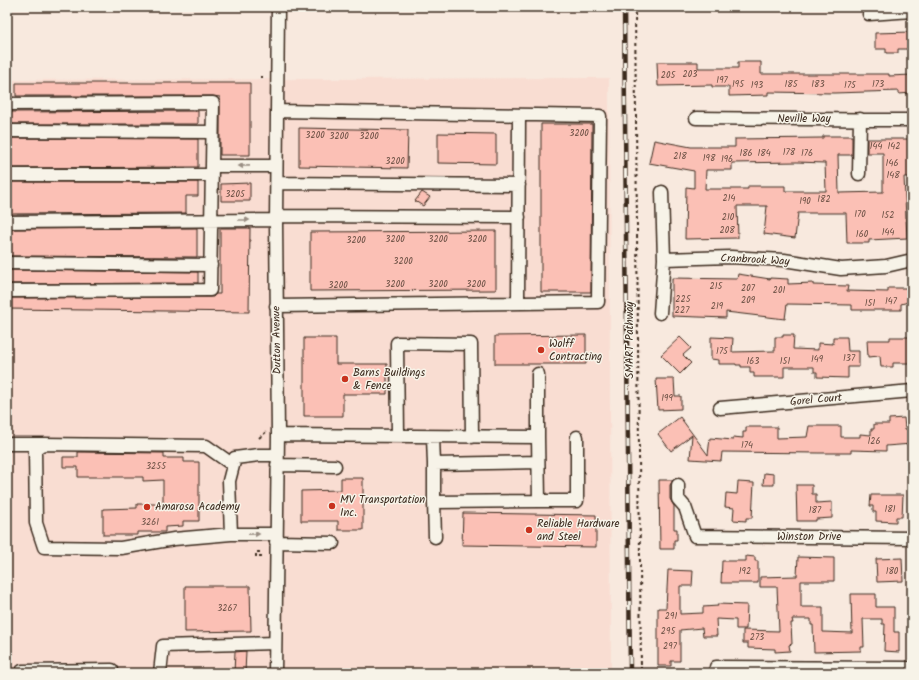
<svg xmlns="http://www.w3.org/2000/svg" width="919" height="680" font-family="Kalam,sans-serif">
<rect width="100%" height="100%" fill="#f8e9de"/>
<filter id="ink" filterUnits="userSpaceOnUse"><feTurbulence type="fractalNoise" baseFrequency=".025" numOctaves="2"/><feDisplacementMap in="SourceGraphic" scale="8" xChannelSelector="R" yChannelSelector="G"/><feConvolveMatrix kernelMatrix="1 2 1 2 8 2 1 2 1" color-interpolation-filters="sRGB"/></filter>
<g filter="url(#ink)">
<!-- built -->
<path fill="#f9ddd2" d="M 609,78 L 611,673 L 7,673 L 7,80 Z"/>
<!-- building -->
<path fill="#fbc0b5" stroke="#3b2a1e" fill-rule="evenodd" d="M 912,32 L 912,49 L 898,49 L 898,53 L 886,53 L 886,49 L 875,49 L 875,33 Z
M 657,62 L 698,62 L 698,68 L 738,68 L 738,62 L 761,62 L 761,74 L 889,74 L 889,76 L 912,75 L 912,93 L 899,94 L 899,91 L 834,93 L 768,92 L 768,95 L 729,96 L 729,87 L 712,87 L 712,85 L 658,86 Z
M 16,83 L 250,83 L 250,155 L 220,155 L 220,97 L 213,96 L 16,96 Z
M 198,111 L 198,124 L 7,124 L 7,112 Z
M 541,124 L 592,124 L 591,292 L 541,292 Z
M 299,128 L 408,130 L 407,168 L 299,166 Z
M 438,133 L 496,134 L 496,164 L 438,163 Z
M 823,136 L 852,136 L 852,155 L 838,155 L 839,193 L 883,192 L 883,153 L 867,153 L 867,139 L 912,139 L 912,177 L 904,177 L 907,238 L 869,240 L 869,243 L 847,243 L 846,213 L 798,213 L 795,238 L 764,234 L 767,206 L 737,206 L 738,238 L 685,239 L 686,187 L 694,188 L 694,171 L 649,163 L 654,140 L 691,147 L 735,147 L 735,139 L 823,138 ZM 797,162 L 825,163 L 826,191 L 785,191 L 785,186 L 748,186 L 748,189 L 705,189 L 706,170 L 732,170 L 732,163 Z
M 7,138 L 198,139 L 198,167 L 7,168 Z
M 7,182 L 198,182 L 198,196 L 186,196 L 186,213 L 7,214 Z
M 250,183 L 250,201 L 221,201 L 221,184 Z
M 422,192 L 430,197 L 423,206 L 415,201 Z
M 197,228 L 197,257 L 7,256 L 7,229 Z
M 220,228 L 250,228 L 249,312 L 7,309 L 7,298 L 213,297 L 216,294 L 220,294 Z
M 496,231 L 496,290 L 310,291 L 310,232 Z
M 7,270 L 198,272 L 198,283 L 7,284 Z
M 738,274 L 770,279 L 770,278 L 788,279 L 788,284 L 813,283 L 813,285 L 848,286 L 847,291 L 888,292 L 888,288 L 912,288 L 912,301 L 901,304 L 901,310 L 852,310 L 852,305 L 787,304 L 785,319 L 726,312 L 726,318 L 672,316 L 672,278 L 737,279 Z
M 586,335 L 586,364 L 495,364 L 495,336 Z
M 783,335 L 794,335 L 793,349 L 818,350 L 818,343 L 833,344 L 833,337 L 847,337 L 848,351 L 859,351 L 859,367 L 848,367 L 848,378 L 817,377 L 817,372 L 814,372 L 814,367 L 784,367 L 784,377 L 754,377 L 754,373 L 750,373 L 750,367 L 741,367 L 741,365 L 736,365 L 736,364 L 719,364 L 719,360 L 711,359 L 711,337 L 733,338 L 732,352 L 775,351 L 775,337 L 783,337 Z
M 680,337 L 691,348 L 683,355 L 691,363 L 680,374 L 661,355 Z
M 890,337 L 912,337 L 911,363 L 893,363 L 893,367 L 881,367 L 880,356 L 868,357 L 867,340 L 890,340 Z
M 304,338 L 336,338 L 336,364 L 387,364 L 387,394 L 343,394 L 343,416 L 304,416 Z
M 656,379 L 674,379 L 675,396 L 681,396 L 681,409 L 658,410 Z
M 680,417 L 708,455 L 710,438 L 733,440 L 733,437 L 743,438 L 743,432 L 746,432 L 746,427 L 777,427 L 777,438 L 807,437 L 809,426 L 841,426 L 841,437 L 860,437 L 860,434 L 871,435 L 871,429 L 874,429 L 874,424 L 889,424 L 889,419 L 904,418 L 905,429 L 912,429 L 912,444 L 886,446 L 886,451 L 851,450 L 851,453 L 819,453 L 722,452 L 721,461 L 690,459 L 692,435 L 671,451 L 658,434 Z
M 78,452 L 164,453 L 164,458 L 184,458 L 184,462 L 199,462 L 199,521 L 183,521 L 183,526 L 165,527 L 165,532 L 137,532 L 137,535 L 103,535 L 103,509 L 137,508 L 137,504 L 163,504 L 163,480 L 143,481 L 143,477 L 78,477 L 78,467 L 63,467 L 63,457 L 78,457 Z
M 764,473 L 774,474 L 774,485 L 763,485 Z
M 341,478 L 363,478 L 363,530 L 338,530 L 338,521 L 301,521 L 301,491 L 341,490 Z
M 659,480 L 673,480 L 670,485 L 670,499 L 674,506 L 674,529 L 677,529 L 677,540 L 674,540 L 674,549 L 660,549 Z
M 738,482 L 754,483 L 752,518 L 746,518 L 746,521 L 733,520 L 734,508 L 725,507 L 726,493 L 737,494 Z
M 796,485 L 812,485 L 812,494 L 816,494 L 816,503 L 832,502 L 832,518 L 816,519 L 816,521 L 797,521 Z
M 871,495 L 903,495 L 902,517 L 896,517 L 896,522 L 876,521 L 876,512 L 873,512 L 873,506 L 870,506 Z
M 463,513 L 596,515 L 596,547 L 462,545 Z
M 746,556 L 755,557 L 755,561 L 758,561 L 758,583 L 721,583 L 722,561 L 746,561 Z
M 798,557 L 834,558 L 834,581 L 801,581 L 801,607 L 823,607 L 823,632 L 852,633 L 851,594 L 876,594 L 876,607 L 894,607 L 894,632 L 899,632 L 899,652 L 884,651 L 885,624 L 882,624 L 882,619 L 863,619 L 864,647 L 861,647 L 861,651 L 814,652 L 813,625 L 811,625 L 811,619 L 792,619 L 793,623 L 791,623 L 792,644 L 789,645 L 790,651 L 775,652 L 775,649 L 748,648 L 748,643 L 743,643 L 743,630 L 779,631 L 777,587 L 760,587 L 760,577 L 797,576 Z
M 902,558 L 903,581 L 877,582 L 876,559 Z
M 668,570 L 693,571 L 692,586 L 680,586 L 680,614 L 703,613 L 703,607 L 718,606 L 717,604 L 747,605 L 746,629 L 736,629 L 736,620 L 716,619 L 717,636 L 703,636 L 702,628 L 680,630 L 680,661 L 671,661 L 671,666 L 658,666 L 658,608 L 666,608 Z
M 185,586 L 250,586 L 251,631 L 185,632 Z
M 246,651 L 245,673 L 234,673 L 235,652 Z"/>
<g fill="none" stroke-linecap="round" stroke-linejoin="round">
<defs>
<path id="minor" d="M 869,14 L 912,11
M 7,104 L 213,103 L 210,290 L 7,291
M 696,118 L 912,120
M 7,131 L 212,132
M 212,166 L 276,166
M 859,174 L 860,119
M 7,175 L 212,175
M 277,183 L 519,185
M 662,192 L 664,259 L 731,257 L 784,260 L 841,269 L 886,266 L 912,260
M 277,216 L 519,217
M 7,222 L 276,220
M 7,263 L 211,265
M 518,303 L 519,115
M 276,306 L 598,302 L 600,116 L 277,111
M 660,313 L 664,259
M 720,408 L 912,391
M 278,435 L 538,437 L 538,374
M 398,436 L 397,343 L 471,344 L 472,437
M 433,437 L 434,464
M 7,444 L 43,444
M 233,465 L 206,446 L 43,444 L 35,449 L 36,523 L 44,547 L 121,548 L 174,539 L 231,534 L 229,481 L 235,458 L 259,455 L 277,455
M 277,465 L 335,466
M 678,485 L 678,499 L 685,507 L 695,536 L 912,538
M 539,501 L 577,501 L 577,437
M 434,502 L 434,464 L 538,462
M 231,534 L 276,534
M 435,537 L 434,502 L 539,501 L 538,437
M 276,542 L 333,543
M 22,673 L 22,671 L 112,670 L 112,673
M 160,673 L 163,646 L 275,643
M 275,673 L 278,435 L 276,220 L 278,7
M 716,673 L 716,667 L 912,668"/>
</defs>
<!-- minor casing -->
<use href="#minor" stroke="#3b2a1e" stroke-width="15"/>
<!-- path -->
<path stroke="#3b2a1e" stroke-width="2" stroke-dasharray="3 3" stroke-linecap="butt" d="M 635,7 L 641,673
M 260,77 L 266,77
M 259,438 L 266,432
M 260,552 L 256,552 L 256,557 L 262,557"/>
<!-- minor -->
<use href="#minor" stroke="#f7f3e8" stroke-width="12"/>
<defs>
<path id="rail" d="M 624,7 L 630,673"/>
</defs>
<!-- rail casing -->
<use href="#rail" stroke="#3b2a1e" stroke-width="4.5"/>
<!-- rail -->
<use href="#rail" stroke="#f7f3e8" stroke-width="3" stroke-dasharray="9" stroke-linecap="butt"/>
</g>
<!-- one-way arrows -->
<defs><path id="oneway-solid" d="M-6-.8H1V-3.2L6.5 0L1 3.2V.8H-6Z"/></defs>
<g fill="#998e83">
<use href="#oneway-solid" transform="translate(244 166) rotate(179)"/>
<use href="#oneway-solid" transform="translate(244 220)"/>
<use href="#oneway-solid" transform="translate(254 534) rotate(-1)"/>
</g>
</g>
<!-- markers -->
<g fill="#c8321e" stroke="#f7f3e8" stroke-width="1.5">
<circle cx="541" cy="350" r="4"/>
<circle cx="345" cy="379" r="4"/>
<circle cx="332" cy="506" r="4"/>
<circle cx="147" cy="507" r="4"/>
<circle cx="529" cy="530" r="4"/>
</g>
<g text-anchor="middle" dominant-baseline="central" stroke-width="3" stroke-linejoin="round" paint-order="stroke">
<!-- number labels -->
<g font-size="9" fill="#6b5044">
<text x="690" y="74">203</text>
<text x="668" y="75">205</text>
<text x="722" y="80">197</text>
<text x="738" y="84">195</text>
<text x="791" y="84">185</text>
<text x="818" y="84">183</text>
<text x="878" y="84">173</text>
<text x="757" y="85">193</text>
<text x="850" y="85">175</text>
<text x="579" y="133">3200</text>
<text x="315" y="135">3200</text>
<text x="339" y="136">3200</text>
<text x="369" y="136">3200</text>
<text x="876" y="146">144</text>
<text x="894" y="146">142</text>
<text x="789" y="152">178</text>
<text x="746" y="153">186</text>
<text x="764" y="153">184</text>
<text x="807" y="153">176</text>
<text x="680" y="156">218</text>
<text x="709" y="158">198</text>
<text x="727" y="159">196</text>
<text x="395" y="161">3200</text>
<text x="892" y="163">146</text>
<text x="893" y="175">148</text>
<text x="235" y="194">3205</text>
<text x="729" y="198">214</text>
<text x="824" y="199">182</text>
<text x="805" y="201">190</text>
<text x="860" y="214">170</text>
<text x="888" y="215">152</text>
<text x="728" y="217">210</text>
<text x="727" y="230">208</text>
<text x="888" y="232">144</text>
<text x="862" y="234">160</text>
<text x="395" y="239">3200</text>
<text x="438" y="239">3200</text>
<text x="477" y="239">3200</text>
<text x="356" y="240">3200</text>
<text x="403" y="261">3200</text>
<text x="395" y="284">3200</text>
<text x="438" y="284">3200</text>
<text x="476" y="284">3200</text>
<text x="338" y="285">3200</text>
<text x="716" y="286">215</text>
<text x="748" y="288">207</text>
<text x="779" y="290">201</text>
<text x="683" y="299">225</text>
<text x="748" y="300">209</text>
<text x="891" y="301">147</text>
<text x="870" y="303">151</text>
<text x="717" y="306">219</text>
<text x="682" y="310">227</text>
<text x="722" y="351">175</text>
<text x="849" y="358">137</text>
<text x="817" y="359">149</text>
<text x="753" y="361">163</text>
<text x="785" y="361">151</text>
<text x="667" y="398">199</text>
<text x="874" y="441">126</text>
<text x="747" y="445">174</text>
<text x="156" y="466">3255</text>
<text x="890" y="509">181</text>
<text x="815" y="510">187</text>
<text x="150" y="522">3261</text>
<text x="745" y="571">192</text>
<text x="892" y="571">180</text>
<text x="227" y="608">3267</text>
<text x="671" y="616">291</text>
<text x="668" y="631">295</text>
<text x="757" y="637">273</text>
<text x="670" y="646">297</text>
</g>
<!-- street labels -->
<g font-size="11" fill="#3b2a1e" stroke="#f7f3e8">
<text x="804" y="119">Neville Way</text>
<text transform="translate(755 260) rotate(3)">Cranbrook Way</text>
<text transform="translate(277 340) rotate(-91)">Dutton Avenue</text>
<text transform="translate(630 340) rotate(-90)">SMART Pathway</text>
<text transform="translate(816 400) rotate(-5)">Gorel Court</text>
<text x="809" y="537">Winston Drive</text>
</g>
<!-- poi labels -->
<g font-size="11" fill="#3b2a1e" stroke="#f7f3e8" text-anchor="start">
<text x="549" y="344">Wolff<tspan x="549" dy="13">Contracting</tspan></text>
<text x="353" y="373">Barns Buildings<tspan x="353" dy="13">&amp; Fence</tspan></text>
<text x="340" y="500">MV Transportation<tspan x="340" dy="13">Inc.</tspan></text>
<text x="155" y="507">Amarosa Academy</text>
<text x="537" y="524">Reliable Hardware<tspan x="537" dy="13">and Steel</tspan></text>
</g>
</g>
<!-- margin -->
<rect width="919" height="680" fill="none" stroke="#f7f3e8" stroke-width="24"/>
<rect x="12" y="12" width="895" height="656" fill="none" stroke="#3b2a1e" stroke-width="1.5" filter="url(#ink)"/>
</svg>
